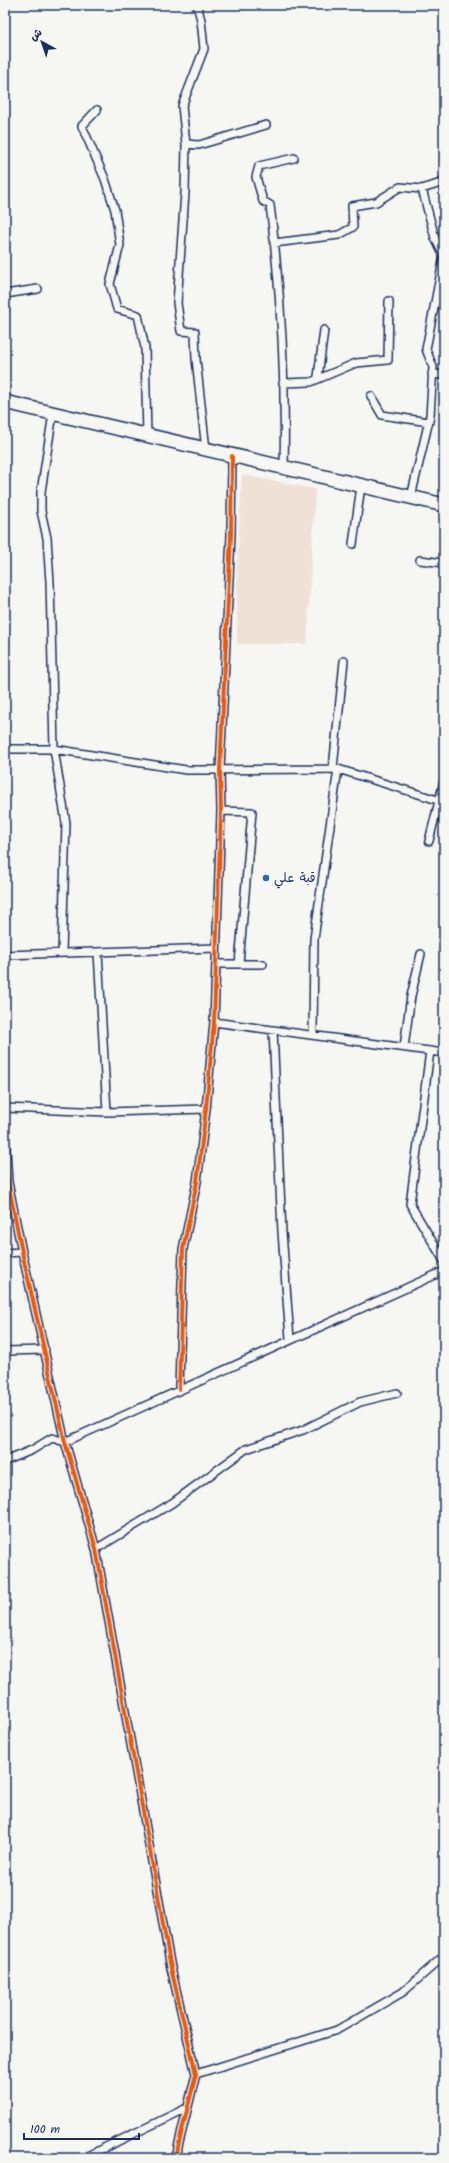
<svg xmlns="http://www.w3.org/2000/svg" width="449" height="2163" font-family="Kalam,'Playpen Sans Arabic',sans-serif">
<rect width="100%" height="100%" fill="#f6f6f2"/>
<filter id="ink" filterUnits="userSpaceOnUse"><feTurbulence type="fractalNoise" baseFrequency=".025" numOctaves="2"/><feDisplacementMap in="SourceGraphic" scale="8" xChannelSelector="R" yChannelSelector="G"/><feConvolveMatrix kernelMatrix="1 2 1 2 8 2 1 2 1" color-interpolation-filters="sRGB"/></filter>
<g filter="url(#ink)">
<!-- built -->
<path fill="#f0e1d6" d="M 242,475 L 315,489 L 307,644 L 237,644 L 237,567 Z"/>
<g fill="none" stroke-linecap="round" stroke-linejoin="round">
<defs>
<path id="street" d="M 197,5 L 201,20 L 204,49 L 182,106 L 186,144 L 185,193 L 177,303 L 181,331 L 195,332 L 196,359 L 206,450
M 97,110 L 82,126 L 105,179 L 115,210 L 120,245 L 110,284 L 117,309 L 138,315 L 145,348 L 147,436
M 186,144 L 199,145 L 266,125
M 274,243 L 339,235 L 353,227 L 352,206 L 376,202 L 400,187 L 422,189 L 444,182
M 5,294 L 38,289
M 432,374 L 444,375
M 318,377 L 324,330
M 283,383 L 311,382 L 356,363 L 388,360 L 389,301
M 371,396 L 382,415 L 429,422
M 53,413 L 41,492 L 41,511 L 47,538 L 50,582 L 54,749 L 66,823 L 62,953
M 284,467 C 286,379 281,292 270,205 L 263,201 L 256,177 L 259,166 L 294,158
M 411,497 L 430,416 L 433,367 L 426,349 L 444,256 L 435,238 L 422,189
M 353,544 L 361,486
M 420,560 L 444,563
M 5,749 L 54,749 L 186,770 L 338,769 L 444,802
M 333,768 L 344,661
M 221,811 L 252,812 L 239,964
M 429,841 L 444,781
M 98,952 L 107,1112
M 5,955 L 216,948
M 216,964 L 263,964
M 214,1022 L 444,1053
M 273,1030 L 282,1232 L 290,1339
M 313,1035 L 314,939 L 338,769
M 404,1047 L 411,996 L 421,954
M 430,1051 L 410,1204 L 444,1261
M 5,1108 L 107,1112 L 206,1109
M 5,1133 L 8,1182 L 22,1252 L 65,1442 L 96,1549 L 171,1968 L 196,2074 L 178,2147 L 177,2158
M 5,1253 L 22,1252
M 5,1351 L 45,1350
M 179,1389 L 183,1249 L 197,1182 L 206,1109 L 214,1022 L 221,811 L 220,770 L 231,535 L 232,456
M 5,1461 L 32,1450 L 52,1438 L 65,1442 L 444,1271
M 96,1549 L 172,1503 L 246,1449 L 303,1430 L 360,1402 L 397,1393
M 196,2074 L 337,2030 L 403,1992 L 444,1956
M 83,2158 L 187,2108"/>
<path id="highway" d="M 5,402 L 444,505"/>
</defs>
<!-- street casing -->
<use href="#street" stroke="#1b2f5e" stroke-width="10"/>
<!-- highway casing -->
<use href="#highway" stroke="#1b2f5e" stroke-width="16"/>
<!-- street -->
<use href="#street" stroke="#f6f6f2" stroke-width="7"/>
<!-- highway -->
<use href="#highway" stroke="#f6f6f2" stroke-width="13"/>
<defs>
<path id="cycleway" d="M 5,1133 L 8,1182 L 22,1252 L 65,1442 L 96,1549 L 171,1968 L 196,2074 L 178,2147 L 177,2158
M 179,1389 L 183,1249 L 197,1182 L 206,1109 L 214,1022 L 221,811 L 220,770 L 231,535 L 232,456"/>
</defs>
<!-- cycleway casing -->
<use href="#cycleway" stroke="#f6f6f2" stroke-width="6"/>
<!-- cycleway -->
<use href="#cycleway" stroke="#e8590c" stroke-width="4"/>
</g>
</g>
<!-- markers -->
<circle fill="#1f6fb2" stroke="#f6f6f2" stroke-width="1.5" cx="266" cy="878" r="4"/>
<g text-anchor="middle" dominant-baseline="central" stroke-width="3.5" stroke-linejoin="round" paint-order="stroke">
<!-- poi labels -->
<g font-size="13" fill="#1b2f5e" stroke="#f6f6f2" text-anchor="start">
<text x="274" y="878">قبة علي</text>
</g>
</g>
<!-- margin -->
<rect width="449" height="2163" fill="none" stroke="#f6f6f2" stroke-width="20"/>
<rect x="10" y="10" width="429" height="2143" fill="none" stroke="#1b2f5e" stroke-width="1.5" filter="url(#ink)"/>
<!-- north arrow -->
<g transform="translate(42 42) rotate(320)" stroke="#f6f6f2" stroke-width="3" paint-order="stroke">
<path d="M0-3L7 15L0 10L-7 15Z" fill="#1b2f5e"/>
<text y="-6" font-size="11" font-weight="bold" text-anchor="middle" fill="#1b2f5e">ش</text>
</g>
<!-- scale -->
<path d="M24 2133v6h115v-6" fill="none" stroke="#1b2f5e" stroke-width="2"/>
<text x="30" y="2133" font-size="12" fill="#1b2f5e" stroke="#f6f6f2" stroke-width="3" paint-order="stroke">100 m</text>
</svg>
